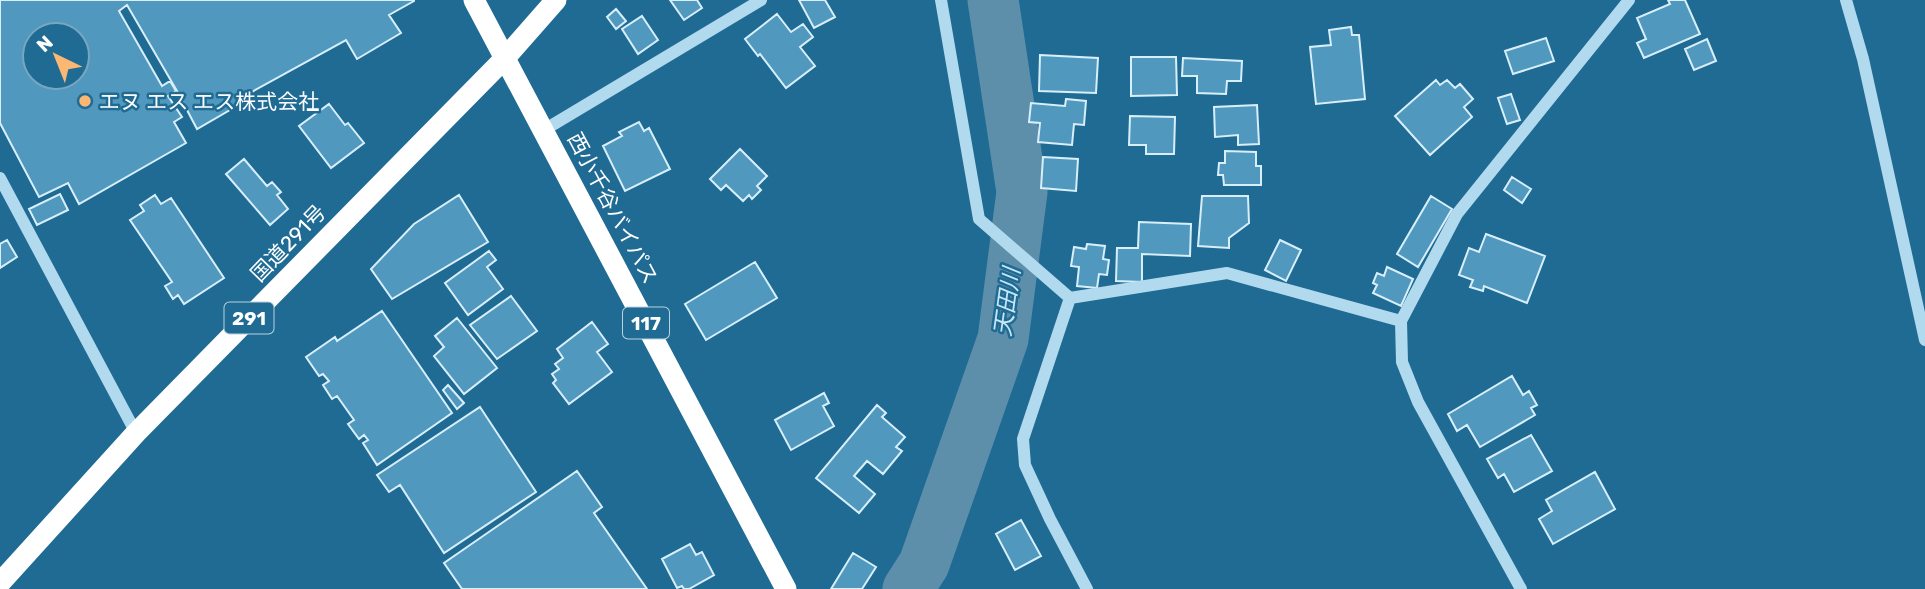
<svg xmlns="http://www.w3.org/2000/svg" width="1925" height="589" font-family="Rubik,'Noto Sans JP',sans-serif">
<rect width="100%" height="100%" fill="#1f6b94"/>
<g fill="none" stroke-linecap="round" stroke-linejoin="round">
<!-- river -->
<path stroke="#5d8faa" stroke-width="51" d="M 908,589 L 924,564 L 1003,339 L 1022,192 L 993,0"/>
</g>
<!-- building -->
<path fill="#5098be" stroke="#d8effa" stroke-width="2" fill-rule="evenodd" d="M 0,0 L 414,0 L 414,1 L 389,15 L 401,33 L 357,59 L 346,40 L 239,99 L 242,103 L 197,129 L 177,91 L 127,5 L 119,11 L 162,86 L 170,81 L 176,91 L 168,96 L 182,117 L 174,122 L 186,143 L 79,204 L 68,183 L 39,197 L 0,123 ZM 35,35 L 77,35 L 77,77 L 35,77 Z
M 670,0 L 697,0 L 702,8 L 684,20 Z
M 799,0 L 825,0 L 835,17 L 814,28 Z
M 1668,0 L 1685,0 L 1700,34 L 1644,58 L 1637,43 L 1646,39 L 1637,18 L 1670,4 Z
M 616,9 L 626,21 L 616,29 L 607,17 Z
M 777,14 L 791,32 L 803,24 L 813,37 L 800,47 L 815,66 L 786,88 L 760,54 L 758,56 L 745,39 Z
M 642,16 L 658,40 L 638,54 L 622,29 Z
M 1351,27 L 1352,35 L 1359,35 L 1365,99 L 1316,104 L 1310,47 L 1331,45 L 1329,30 Z
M 1546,38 L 1554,61 L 1513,74 L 1505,51 Z
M 1707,39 L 1716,61 L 1694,70 L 1685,49 Z
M 1040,55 L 1098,58 L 1096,93 L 1039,91 Z
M 1131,57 L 1176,57 L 1177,95 L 1131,96 Z
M 1183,58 L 1242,61 L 1241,81 L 1227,81 L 1226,94 L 1197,93 L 1197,76 L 1182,76 Z
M 1436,80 L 1440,85 L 1447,80 L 1455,88 L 1460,84 L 1473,99 L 1464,107 L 1472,117 L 1430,155 L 1395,116 Z
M 1511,94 L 1520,120 L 1507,124 L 1498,98 Z
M 1066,99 L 1086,101 L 1084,125 L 1074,124 L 1072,145 L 1038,142 L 1040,123 L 1029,122 L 1031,103 L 1065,106 Z
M 329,104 L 345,125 L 348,123 L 364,143 L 331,168 L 299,126 Z
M 1257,105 L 1259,144 L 1238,145 L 1238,135 L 1215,137 L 1214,107 Z
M 1130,116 L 1175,117 L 1174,154 L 1146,154 L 1146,145 L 1129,145 Z
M 639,122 L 644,131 L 649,128 L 670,169 L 625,191 L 603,146 L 622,136 L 619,132 Z
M 740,149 L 767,176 L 757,186 L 761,190 L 752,199 L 749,195 L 743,201 L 726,185 L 721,190 L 710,179 Z
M 1225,151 L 1256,152 L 1256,166 L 1261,166 L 1261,185 L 1224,185 L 1223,175 L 1218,175 L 1219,163 L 1225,163 Z
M 1043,157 L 1078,159 L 1076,191 L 1041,188 Z
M 244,159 L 267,186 L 272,182 L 281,192 L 277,195 L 288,209 L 270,225 L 226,174 Z
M 1512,177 L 1531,189 L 1522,203 L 1504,190 Z
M 60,194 L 68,210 L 37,225 L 29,209 Z
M 155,195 L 161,204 L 171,198 L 224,278 L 184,304 L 178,295 L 173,299 L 165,286 L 172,282 L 130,220 L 144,211 L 140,205 Z
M 459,195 L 488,242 L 392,299 L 371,269 L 414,224 Z
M 1202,196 L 1248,196 L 1249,223 L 1229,238 L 1229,248 L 1198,246 Z
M 1431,196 L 1452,209 L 1418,267 L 1397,254 Z
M 1139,222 L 1191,224 L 1190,256 L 1142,254 L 1142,282 L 1116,281 L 1117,248 L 1138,248 Z
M 1486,234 L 1545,256 L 1527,303 L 1484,286 L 1483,291 L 1470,287 L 1473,280 L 1459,275 L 1469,248 L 1479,252 Z
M 7,240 L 17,257 L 0,268 L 0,244 Z
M 1280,240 L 1301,250 L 1286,281 L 1265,270 Z
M 1087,244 L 1105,246 L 1103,259 L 1109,260 L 1107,275 L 1099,274 L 1097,288 L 1077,286 L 1079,267 L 1071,266 L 1074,247 L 1086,249 Z
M 489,251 L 496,260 L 487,267 L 503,289 L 468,315 L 445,283 Z
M 755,262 L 777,298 L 706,340 L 685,304 Z
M 1387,267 L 1413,279 L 1401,306 L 1373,293 L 1377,285 L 1373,283 L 1377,273 L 1384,276 Z
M 511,296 L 537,331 L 497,359 L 470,325 Z
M 382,311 L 452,413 L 377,465 L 363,443 L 368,440 L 364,435 L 359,439 L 348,424 L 354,420 L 337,396 L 332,399 L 323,385 L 329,381 L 323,374 L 319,376 L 306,357 L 335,337 L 337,341 Z
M 457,318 L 497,368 L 464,394 L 434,356 L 444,347 L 435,336 Z
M 592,322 L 608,344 L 597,352 L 612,372 L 569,404 L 553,383 L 556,380 L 552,374 L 559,369 L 555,364 L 563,358 L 557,349 Z
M 1512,376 L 1523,395 L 1529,391 L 1537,405 L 1531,408 L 1535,415 L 1480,447 L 1467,425 L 1457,431 L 1448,414 Z
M 448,385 L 464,403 L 457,409 L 443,390 Z
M 824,393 L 829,403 L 823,406 L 834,426 L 791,450 L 775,420 Z
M 877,405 L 886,413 L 882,417 L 905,437 L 896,447 L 902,451 L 883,474 L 867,461 L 854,476 L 875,494 L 859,513 L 816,478 Z
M 480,407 L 536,492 L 444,553 L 400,485 L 389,492 L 377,475 Z
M 1531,435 L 1552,471 L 1514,492 L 1504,474 L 1498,478 L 1487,459 Z
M 577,471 L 602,507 L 594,513 L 647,589 L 462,589 L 444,563 Z
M 1595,472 L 1615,509 L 1553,544 L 1539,519 L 1552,511 L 1546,500 Z
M 1021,520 L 1041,556 L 1015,570 L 996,534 Z
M 690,544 L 696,555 L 702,552 L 714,575 L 689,589 L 684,589 L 682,586 L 677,588 L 662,559 Z
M 853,553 L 876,567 L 862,589 L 831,589 Z"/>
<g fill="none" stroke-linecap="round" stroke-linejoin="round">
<!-- minor -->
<path stroke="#b2daee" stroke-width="12" d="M 941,0 L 979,219 L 1070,298 L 1227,273 L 1401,321
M 1846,0 L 1863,59 L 1925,340
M 544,130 L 761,0
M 0,178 L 136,433
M 1070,298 L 1023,439 L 1025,465 L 1050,519 L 1087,589
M 1521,589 L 1418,402 L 1402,362 L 1401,321 L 1457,214 L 1629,0"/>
<!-- highway -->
<path stroke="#fff" stroke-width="21" d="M 474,0 L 786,589
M 0,583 L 136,433 L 505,58 L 556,0"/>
</g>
<!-- markers -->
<circle fill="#fcb872" stroke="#1f6b94" stroke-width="2.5" cx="85" cy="101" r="7"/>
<g text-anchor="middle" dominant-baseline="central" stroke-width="5" stroke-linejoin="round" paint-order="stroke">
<!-- shield labels -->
<g fill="#1f6b94" stroke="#bcd3df" stroke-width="2">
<rect x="224.5" y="302.5" width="49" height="31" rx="5"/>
<rect x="623" y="307.5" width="46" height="31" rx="5"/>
</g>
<g font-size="19" font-weight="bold" fill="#fff">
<text x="249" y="318">291</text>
<text x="646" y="323">117</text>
</g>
<!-- poi labels -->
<g font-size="21" fill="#fff" stroke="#1f6b94" text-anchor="start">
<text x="99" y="101">エヌ エス エス株式会社</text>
</g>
<!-- street labels -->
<g font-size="21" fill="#fff" stroke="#1f6b94">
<text transform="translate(613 208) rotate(62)">西小千谷バイパス</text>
<text transform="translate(288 243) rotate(-46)">国道291号</text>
</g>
<!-- water labels -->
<g font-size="23" font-style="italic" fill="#c8e7f6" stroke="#1f6b94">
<text transform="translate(1007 302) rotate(-82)">天田川</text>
</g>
</g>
<!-- north arrow -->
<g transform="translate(56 56) rotate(317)"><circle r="33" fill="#1f6b94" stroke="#79a6bf" stroke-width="2"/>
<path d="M0-5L12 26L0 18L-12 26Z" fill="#fcb872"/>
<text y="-10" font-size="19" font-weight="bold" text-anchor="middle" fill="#ffffff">N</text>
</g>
</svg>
